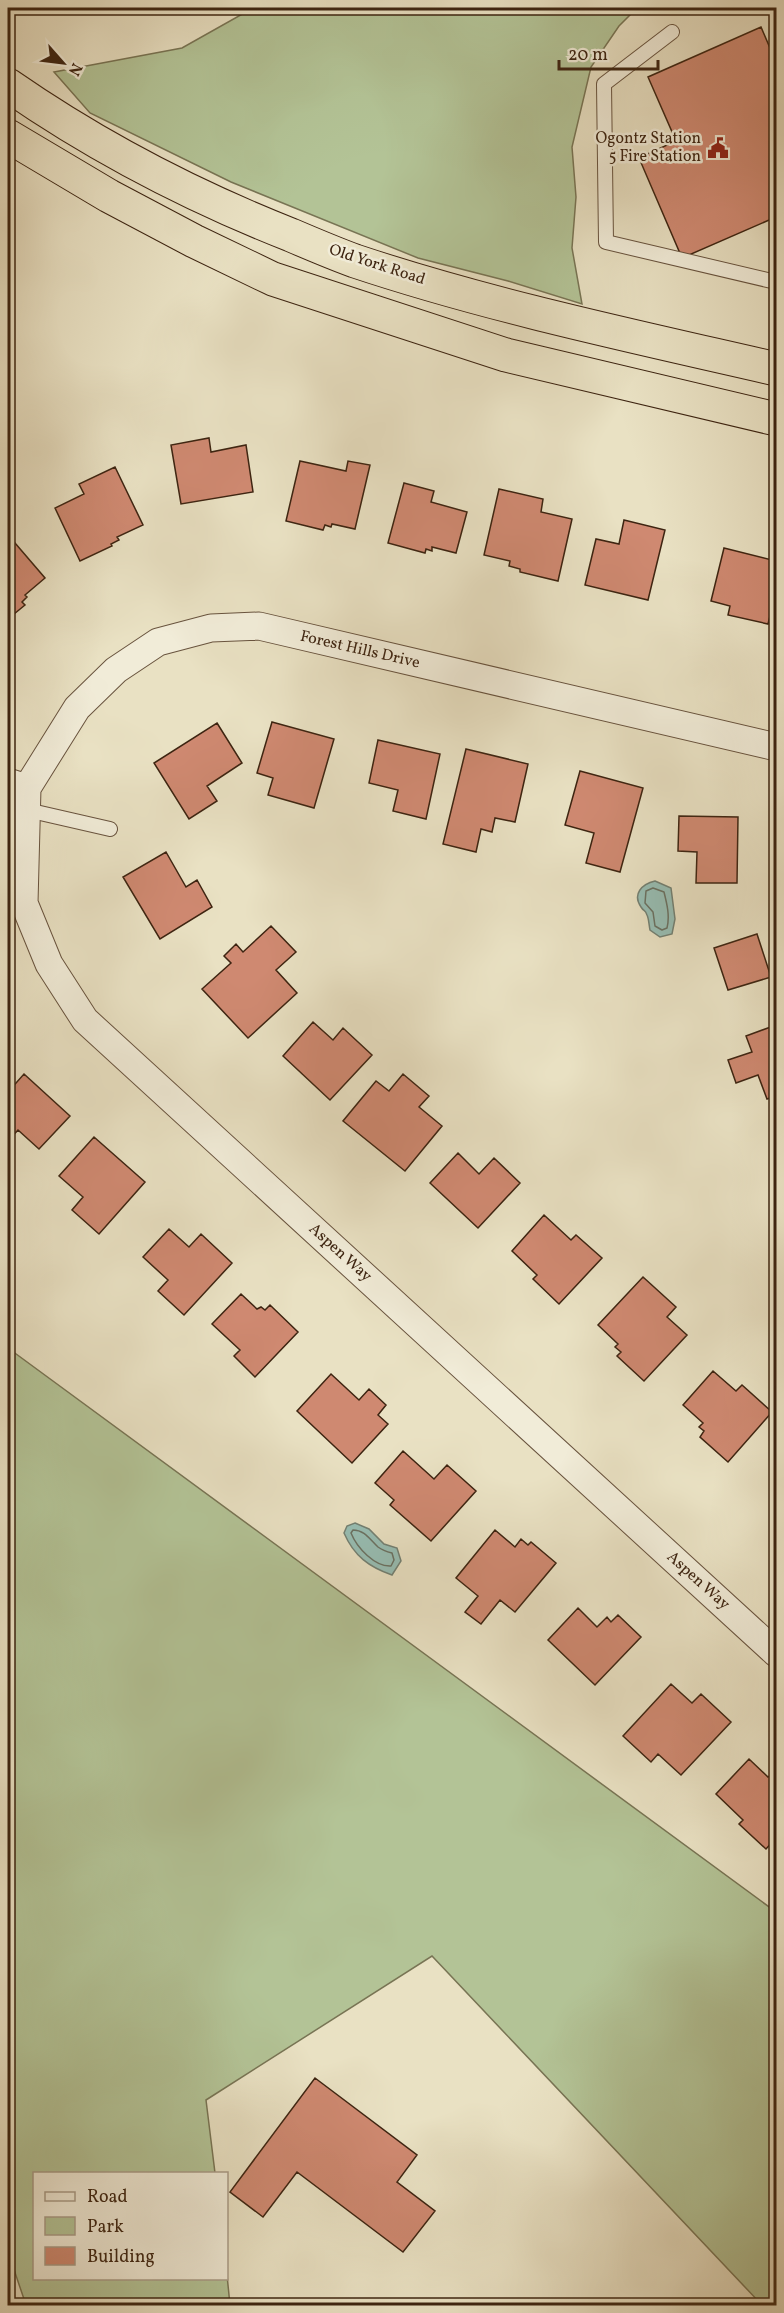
<svg xmlns="http://www.w3.org/2000/svg" width="784" height="2313" font-family="Vollkorn,serif">
<rect width="100%" height="100%" fill="#e9e1c3"/>
<filter id="stains"><feTurbulence type="fractalNoise" baseFrequency=".00333" numOctaves="4"/><feColorMatrix values="0 0 0 0 .2 0 0 0 0 .09 0 0 0 0 .02 0 0 0 .5 -.17"/></filter>
<radialGradient id="worn" r=".72"><stop offset=".6" stop-color="#630" stop-opacity="0"/><stop offset="1" stop-color="#630" stop-opacity=".3"/></radialGradient>
<!-- green -->
<path fill="#b3c396" stroke="#787454" stroke-width="1.5" d="M 253,8 L 637,8 L 619,26 L 591,67 L 572,147 L 576,197 L 572,248 L 582,304 L 508,281 L 418,258 L 231,182 L 90,113 L 54,72 L 182,48 Z
M 8,1348 L 776,1912 L 776,2300 L 761,2304 L 432,1956 L 206,2100 L 215,2173 L 34,2174 L 34,2278 L 226,2278 L 227,2275 L 230,2305 L 26,2305 L 8,2252 Z"/>
<!-- water -->
<path fill="#97beb4" stroke="#738073" stroke-width="1.5" d="M 655,881 L 671,888 L 675,919 L 672,934 L 660,937 L 650,930 C 649,926 649,919 647,915 C 645,909 644,912 641,907 C 632,894 642,884 655,881 Z
M 355,1523 L 369,1529 L 384,1544 L 397,1548 L 401,1561 L 392,1575 C 369,1567 354,1556 344,1533 L 347,1526 Z"/>
<g fill="none" stroke-linecap="round" stroke-linejoin="round">
<!-- shore -->
<path stroke="#6a7162" stroke-width="1.5" d="M 653,888 L 664,892 C 667,904 670,916 667,928 L 662,930 L 655,926 L 653,912 L 645,903 L 646,891 Z
M 353,1530 C 365,1530 370,1540 378,1547 C 382,1550 388,1552 392,1553 L 394,1560 L 391,1566 C 375,1567 357,1548 351,1533 Z"/>
</g>
<!-- building -->
<path fill="#cf8971" stroke="#3d2411" stroke-width="1.5" d="M 761,27 L 776,62 L 776,137 L 770,140 L 776,154 L 776,217 L 682,258 L 639,158 L 676,141 L 648,77 Z
M 209,438 L 211,452 L 246,445 L 253,492 L 181,504 L 171,445 Z
M 300,461 L 346,471 L 348,461 L 370,465 L 355,529 L 332,524 L 331,527 L 325,525 L 323,530 L 286,521 Z
M 115,467 L 143,525 L 117,537 L 119,540 L 111,544 L 112,546 L 80,561 L 55,508 L 84,494 L 79,484 Z
M 404,483 L 434,491 L 431,502 L 467,512 L 456,553 L 432,547 L 432,551 L 426,549 L 425,553 L 388,543 Z
M 499,489 L 543,499 L 541,512 L 572,519 L 558,581 L 520,572 L 520,569 L 509,566 L 510,561 L 484,555 Z
M 624,520 L 665,530 L 648,600 L 585,585 L 596,539 L 619,544 Z
M 15,543 L 45,578 L 25,595 L 27,597 L 22,602 L 25,605 L 8,619 L 8,549 Z
M 724,548 L 776,561 L 776,592 L 768,624 L 728,615 L 730,606 L 711,601 Z
M 272,722 L 334,739 L 314,808 L 268,795 L 273,778 L 257,773 Z
M 217,723 L 242,763 L 207,786 L 217,801 L 189,819 L 154,763 Z
M 378,740 L 440,754 L 426,819 L 393,811 L 398,790 L 369,783 Z
M 466,749 L 528,764 L 515,822 L 495,818 L 492,832 L 481,829 L 476,852 L 443,844 Z
M 580,771 L 643,788 L 620,872 L 586,863 L 594,833 L 565,825 Z
M 679,816 L 738,817 L 737,883 L 696,883 L 697,852 L 678,851 Z
M 166,852 L 186,887 L 197,880 L 212,907 L 160,939 L 123,877 Z
M 271,926 L 296,952 L 276,970 L 297,993 L 248,1038 L 202,989 L 231,963 L 224,956 L 236,944 L 243,952 Z
M 757,934 L 771,977 L 728,990 L 714,948 Z
M 313,1022 L 333,1040 L 343,1028 L 372,1055 L 330,1100 L 283,1056 Z
M 776,1025 L 776,1096 L 767,1099 L 758,1075 L 736,1083 L 728,1060 L 752,1052 L 746,1036 Z
M 24,1074 L 70,1116 L 39,1149 L 18,1130 L 8,1141 L 8,1092 Z
M 403,1074 L 429,1096 L 419,1107 L 442,1126 L 405,1171 L 343,1121 L 376,1081 L 389,1091 Z
M 94,1137 L 145,1182 L 99,1234 L 72,1210 L 83,1197 L 59,1176 Z
M 458,1153 L 479,1174 L 494,1158 L 520,1183 L 478,1228 L 430,1183 Z
M 544,1215 L 571,1240 L 576,1235 L 602,1258 L 559,1304 L 533,1279 L 537,1275 L 512,1251 Z
M 169,1229 L 189,1247 L 201,1234 L 232,1263 L 184,1315 L 158,1291 L 168,1280 L 143,1257 Z
M 643,1277 L 676,1307 L 667,1317 L 687,1335 L 644,1381 L 617,1356 L 621,1352 L 615,1347 L 618,1344 L 598,1325 Z
M 241,1294 L 257,1309 L 261,1307 L 265,1310 L 270,1305 L 298,1332 L 255,1377 L 234,1356 L 240,1350 L 212,1324 Z
M 713,1371 L 736,1391 L 742,1385 L 772,1412 L 728,1462 L 700,1437 L 704,1431 L 699,1427 L 703,1423 L 683,1405 Z
M 331,1374 L 359,1400 L 369,1389 L 386,1405 L 378,1415 L 388,1424 L 352,1463 L 297,1411 Z
M 403,1451 L 434,1479 L 447,1465 L 476,1491 L 431,1541 L 390,1505 L 394,1500 L 375,1483 Z
M 495,1530 L 515,1547 L 521,1539 L 528,1545 L 531,1542 L 556,1563 L 515,1612 L 500,1600 L 481,1624 L 465,1612 L 478,1596 L 456,1578 Z
M 578,1608 L 597,1627 L 607,1617 L 611,1622 L 618,1615 L 641,1637 L 595,1685 L 548,1640 Z
M 671,1684 L 692,1703 L 701,1694 L 731,1722 L 681,1775 L 658,1754 L 651,1762 L 623,1736 Z
M 749,1759 L 768,1777 L 771,1775 L 776,1779 L 776,1838 L 766,1849 L 739,1824 L 743,1820 L 716,1794 Z
M 315,2078 L 417,2155 L 397,2182 L 435,2211 L 403,2252 L 297,2172 L 263,2217 L 230,2192 Z"/>
<g fill="none" stroke-linecap="round" stroke-linejoin="round">
<defs>
<path id="service" d="M 672,32 L 604,84 L 606,242 L 776,282
M 27,810 L 110,829"/>
<path id="minor" d="M 8,782 L 27,788 L 77,708 L 116,670 L 158,642 L 211,628 L 259,626 L 776,747
M 27,788 L 24,903 L 49,964 L 85,1020 L 776,1653"/>
<path id="trunk" d="M 8,85 C 96,146 192,196 291,235 C 312,244 333,253 355,261 C 490,306 637,337 776,369
M 8,136 L 109,196 L 194,241 L 273,279 L 506,355 L 776,419"/>
</defs>
<!-- service casing -->
<use href="#service" stroke="#68533e" stroke-width="16"/>
<!-- minor casing -->
<use href="#minor" stroke="#68533e" stroke-width="29"/>
<!-- trunk casing -->
<use href="#trunk" stroke="#3d2411" stroke-width="35"/>
<!-- service -->
<use href="#service" stroke="#f1ecd8" stroke-width="14"/>
<!-- minor -->
<use href="#minor" stroke="#f1ecd8" stroke-width="27"/>
<!-- trunk -->
<use href="#trunk" stroke="#e9e1c3" stroke-width="33"/>
</g>
<!-- icons -->
<defs>
<symbol id="civic-bare" viewBox="-9 -9 18 18"><path d="M-.6-6.5H3V-4.5H.6V-3L4-1V1h2V6H-6V1h2V-1L-.6-3ZM-1.2 2.5V6h2.4V2.5Z" fill="#8f2418" stroke="#f1ecd8" stroke-width="2.5" paint-order="stroke"/></symbol>
</defs>
<g fill-rule="evenodd">
<use href="#civic-bare" x="703" y="133" width="30" height="30"/>
</g>
<g text-anchor="middle" dominant-baseline="central" stroke-width="5" stroke-linejoin="round" paint-order="stroke">
<!-- poi labels -->
<g font-size="16" fill="#3d2411" stroke="#f1ecd8" text-anchor="end">
<text x="701" y="139">Ogontz Station<tspan x="701" dy="18">5 Fire Station</tspan></text>
</g>
<!-- street labels -->
<g font-size="16" fill="#3d2411" stroke="#f1ecd8">
<text transform="translate(377 265) rotate(18)">Old York Road</text>
<text transform="translate(360 650) rotate(13)">Forest Hills Drive</text>
<text transform="translate(340 1253) rotate(42)">Aspen Way</text>
<text transform="translate(698 1581) rotate(42)">Aspen Way</text>
</g>
</g>
<!-- margin -->
<rect width="784" height="2313" fill="none" stroke="#e9e1c3" stroke-width="30"/>
<rect x="9" y="9" width="766" height="2295" fill="none" stroke="#3d2411" stroke-width="3"/>
<rect x="15" y="15" width="754" height="2283" fill="none" stroke="#3d2411" stroke-width="1.5"/>
<!-- legend -->
<rect x="33" y="2172" width="195" height="108" fill="#f1ecd8" stroke="#a99c88" stroke-width="1.5"/>
<rect x="45" y="2192" width="30" height="9" fill="#f1ecd8" stroke="#a99c88" stroke-width="1.5"/>
<text x="87" y="2202" font-size="18" fill="#3d2411">Road</text>
<rect x="45" y="2217" width="30" height="18" fill="#b3c396" stroke="#a99c88" stroke-width="1.5"/>
<text x="87" y="2232" font-size="18" fill="#3d2411">Park</text>
<rect x="45" y="2247" width="30" height="18" fill="#cf8971" stroke="#a99c88" stroke-width="1.5"/>
<text x="87" y="2262" font-size="18" fill="#3d2411">Building</text>
<!-- north arrow -->
<g transform="translate(63 63) rotate(118)" stroke="#f1ecd8" stroke-width="4.5" paint-order="stroke">
<path d="M0-4.5L10 22L0 15L-10 22Z" fill="#3d2411"/>
<text y="-9" font-size="16" font-weight="bold" text-anchor="middle" fill="#3d2411">N</text>
</g>
<!-- scale -->
<path d="M559 60v9h99v-9" fill="none" stroke="#3d2411" stroke-width="3"/>
<text x="568" y="60" font-size="18" fill="#3d2411" stroke="#f1ecd8" stroke-width="4.5" paint-order="stroke">20 m</text>
<rect width="100%" height="100%" filter="url(#stains)"/>
<rect width="100%" height="100%" fill="url(#worn)"/>
</svg>
